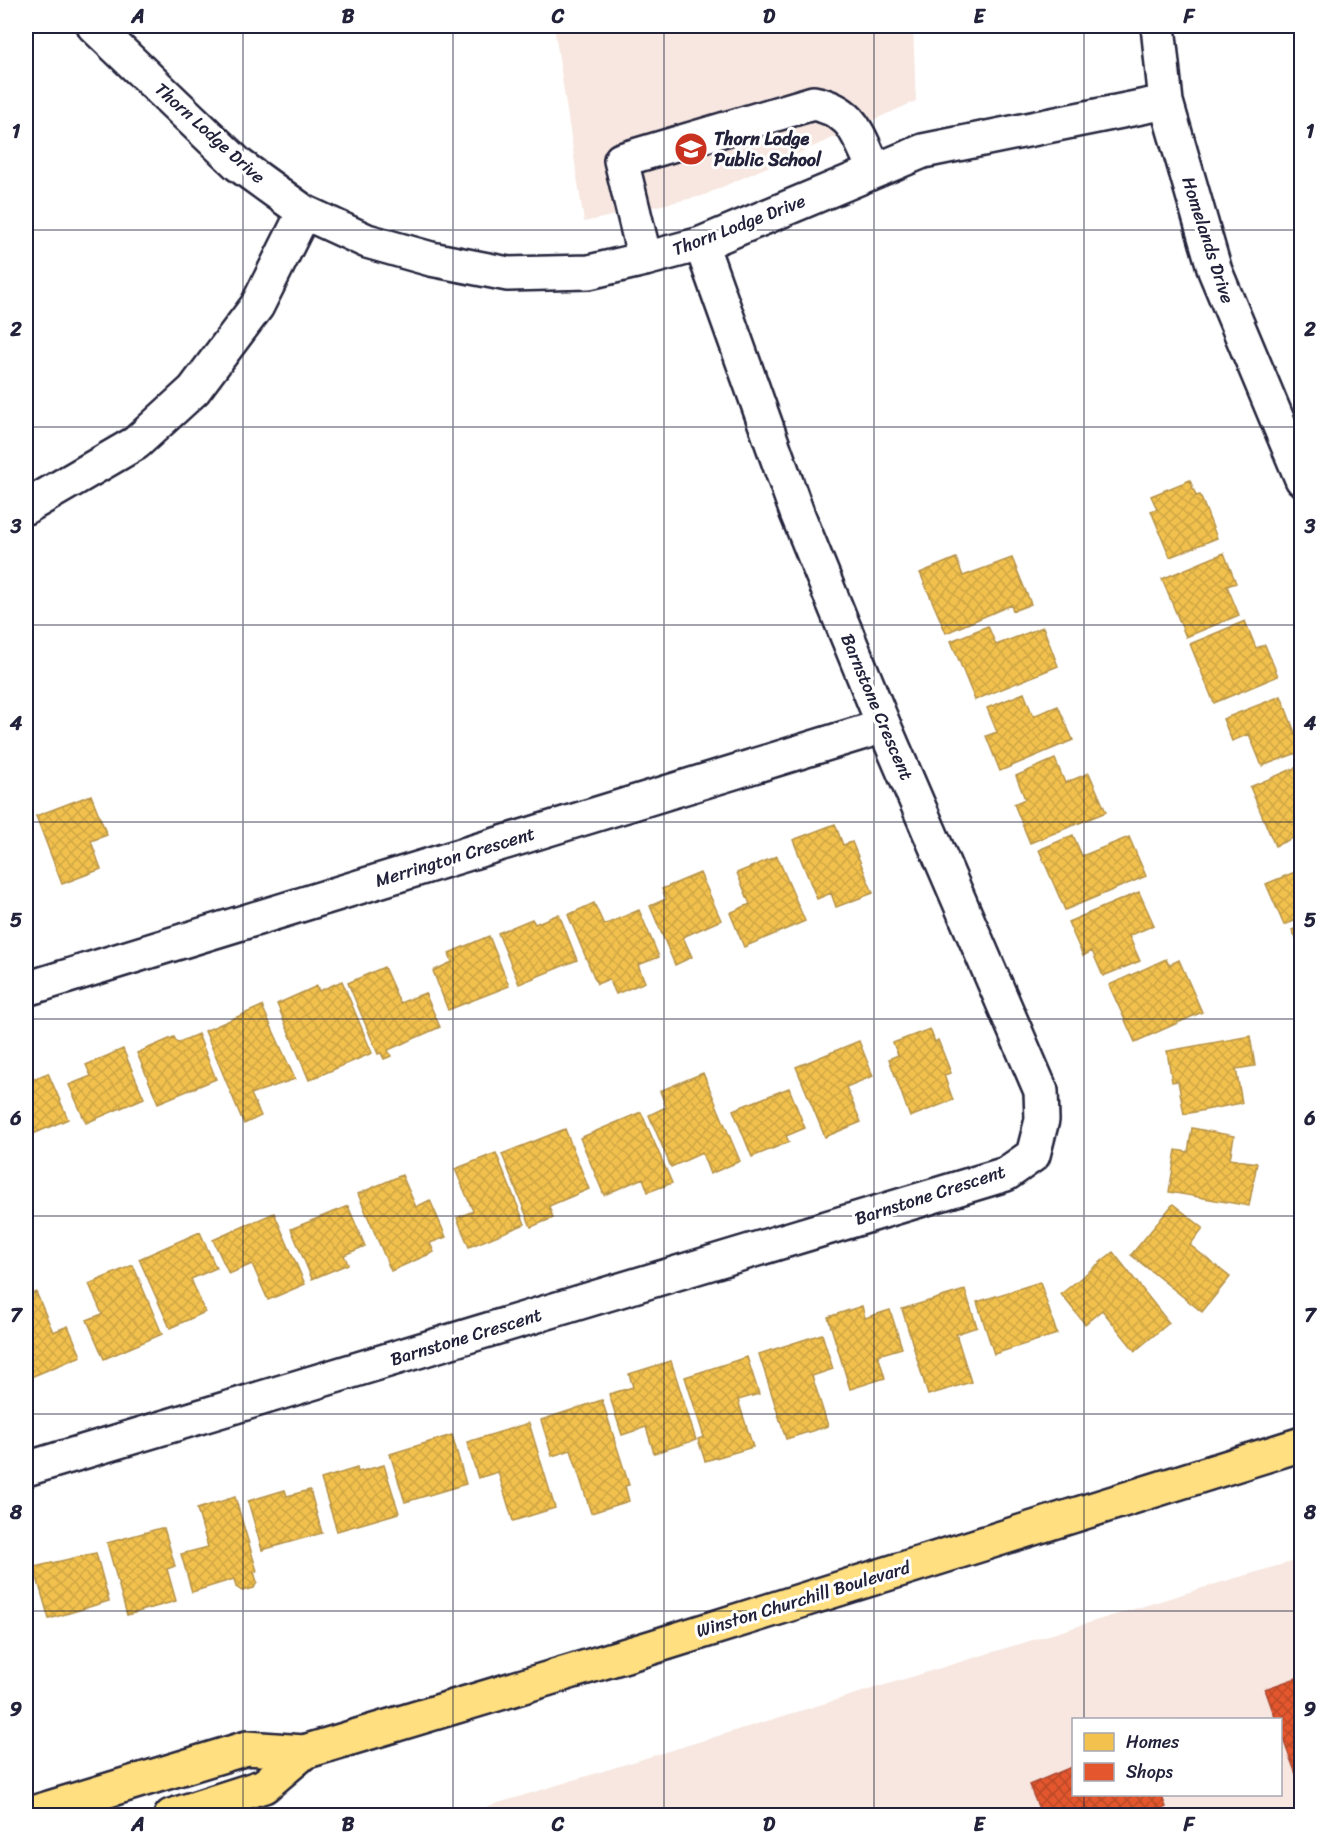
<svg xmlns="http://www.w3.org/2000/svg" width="1327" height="1841" font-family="Sriracha,sans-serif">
<defs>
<pattern id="homes-cross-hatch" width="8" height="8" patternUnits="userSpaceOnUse" patternTransform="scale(1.5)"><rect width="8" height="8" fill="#f2c14e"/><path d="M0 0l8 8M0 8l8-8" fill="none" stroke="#cfa645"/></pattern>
<pattern id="shops-cross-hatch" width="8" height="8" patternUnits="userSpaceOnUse" patternTransform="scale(1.5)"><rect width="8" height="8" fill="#e4572e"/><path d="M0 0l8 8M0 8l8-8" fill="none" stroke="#b84828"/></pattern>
</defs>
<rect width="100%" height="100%" fill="#fff"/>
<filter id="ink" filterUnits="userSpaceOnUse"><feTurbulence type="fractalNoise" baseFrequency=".0167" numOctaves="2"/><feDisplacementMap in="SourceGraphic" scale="12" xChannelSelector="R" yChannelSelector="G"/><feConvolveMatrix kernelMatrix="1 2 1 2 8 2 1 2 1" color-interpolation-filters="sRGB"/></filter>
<g filter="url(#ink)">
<!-- built -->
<path fill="#f7e7e0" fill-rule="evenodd" d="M 554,26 L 913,26 L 916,101 L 702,196 L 584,222 Z
M 1301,1559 L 1301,1815 L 456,1816 L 1219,1583 ZM 1074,1720 L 1280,1720 L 1280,1794 L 1074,1794 Z"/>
<!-- homes -->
<path fill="url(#homes-cross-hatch)" stroke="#b49148" stroke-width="1.5" d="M 1190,480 L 1196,496 L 1200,495 L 1217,538 L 1170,557 L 1151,511 L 1157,509 L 1151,496 Z
M 1224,553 L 1236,583 L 1227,586 L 1239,615 L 1186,637 L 1162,579 Z
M 956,558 L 963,576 L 1012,558 L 1031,604 L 1013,611 L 1011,605 L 946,633 L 920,573 Z
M 1245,621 L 1256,648 L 1265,645 L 1278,676 L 1214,703 L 1190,644 Z
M 988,626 L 996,645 L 1043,627 L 1058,666 L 975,700 L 951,641 Z
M 1024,693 L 1033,716 L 1058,706 L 1073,740 L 1000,771 L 986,736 L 997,732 L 987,708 Z
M 1281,696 L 1302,751 L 1262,766 L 1249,734 L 1232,741 L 1223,719 Z
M 1055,759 L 1065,783 L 1089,773 L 1106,812 L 1030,843 L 1014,804 L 1025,799 L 1016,776 Z
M 1302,765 L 1302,834 L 1275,846 L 1250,787 Z
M 91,795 L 107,835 L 91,841 L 101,869 L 62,884 L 36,816 Z
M 835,824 L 843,845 L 852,842 L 873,893 L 836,907 L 831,893 L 817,899 L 793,840 Z
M 1073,835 L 1082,856 L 1129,837 L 1146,876 L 1065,910 L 1039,850 Z
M 777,856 L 805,921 L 744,947 L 730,913 L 750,904 L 737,873 Z
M 1302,869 L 1302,918 L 1284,925 L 1266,884 Z
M 700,873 L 721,920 L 683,937 L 692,957 L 675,965 L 650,906 L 666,899 L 662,889 Z
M 1139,892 L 1154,925 L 1129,936 L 1140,961 L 1103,976 L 1092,951 L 1083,956 L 1068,922 Z
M 594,903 L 604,925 L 639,910 L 659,957 L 638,965 L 645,982 L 616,994 L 609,979 L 597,984 L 568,915 Z
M 559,914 L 577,960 L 519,984 L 498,933 L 532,919 L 535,924 Z
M 1302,926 L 1302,951 L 1292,930 Z
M 489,936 L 509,986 L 448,1010 L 433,971 L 452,962 L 449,953 Z
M 1166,959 L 1169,965 L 1179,960 L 1202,1012 L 1135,1042 L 1109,985 Z
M 384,967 L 400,1003 L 425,993 L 440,1027 L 388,1050 L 391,1056 L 384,1059 L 381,1053 L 378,1054 L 348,983 Z
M 342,981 L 372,1053 L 309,1080 L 277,1004 L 317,986 L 319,991 Z
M 262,1006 L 295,1079 L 251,1094 L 261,1116 L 244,1124 L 205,1031 Z
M 930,1029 L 935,1042 L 938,1040 L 951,1073 L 944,1075 L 953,1100 L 910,1117 L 889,1059 L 898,1055 L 893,1043 Z
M 198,1034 L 216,1079 L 158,1103 L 137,1053 L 174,1037 L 177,1043 Z
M 1250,1036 L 1255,1066 L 1236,1069 L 1242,1103 L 1184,1114 L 1178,1081 L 1172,1082 L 1167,1051 Z
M 859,1041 L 873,1076 L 846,1087 L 861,1122 L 825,1137 L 796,1067 Z
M 123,1049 L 144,1098 L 86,1123 L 69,1085 L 91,1076 L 86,1065 Z
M 48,1073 L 68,1119 L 26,1137 L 26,1082 Z
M 703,1073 L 740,1161 L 710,1174 L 702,1153 L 671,1167 L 649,1115 L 666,1107 L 660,1091 Z
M 789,1088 L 805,1128 L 786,1136 L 789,1142 L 752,1157 L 733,1110 Z
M 641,1112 L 672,1183 L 648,1192 L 643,1178 L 604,1195 L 580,1138 Z
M 1192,1128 L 1234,1136 L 1230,1159 L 1257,1163 L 1249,1206 L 1169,1192 L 1176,1150 L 1188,1152 Z
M 565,1129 L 589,1189 L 549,1206 L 553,1218 L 531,1227 L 502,1154 Z
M 496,1153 L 525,1224 L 469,1247 L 457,1218 L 473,1211 L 455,1169 Z
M 402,1175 L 416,1207 L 430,1200 L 446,1237 L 430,1243 L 434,1252 L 391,1271 L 358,1194 Z
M 1173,1204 L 1203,1228 L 1190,1245 L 1230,1277 L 1202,1312 L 1131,1255 Z
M 348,1206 L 365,1246 L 344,1255 L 348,1264 L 312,1279 L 291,1229 Z
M 274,1213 L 305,1284 L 268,1300 L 252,1264 L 229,1274 L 213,1240 Z
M 200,1232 L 216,1268 L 191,1279 L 205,1312 L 170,1328 L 139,1259 Z
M 1113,1252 L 1169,1323 L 1135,1351 L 1102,1310 L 1085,1324 L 1061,1294 Z
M 133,1265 L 162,1334 L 104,1359 L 87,1320 L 102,1314 L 89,1284 Z
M 1040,1282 L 1057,1334 L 994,1354 L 977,1302 Z
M 965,1290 L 977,1327 L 956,1334 L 971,1382 L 928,1395 L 902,1309 Z
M 36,1292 L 53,1332 L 68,1326 L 81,1356 L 26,1379 L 26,1296 Z
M 862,1306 L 865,1318 L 890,1310 L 902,1348 L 878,1355 L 885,1378 L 850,1389 L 828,1317 Z
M 822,1334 L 833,1369 L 812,1376 L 828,1426 L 786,1439 L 759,1354 Z
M 747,1357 L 759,1394 L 738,1400 L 753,1447 L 705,1461 L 698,1439 L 704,1437 L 685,1377 Z
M 671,1361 L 696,1440 L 654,1453 L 646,1427 L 622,1435 L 609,1394 L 633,1387 L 629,1374 Z
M 602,1400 L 629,1485 L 625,1486 L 629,1501 L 591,1513 L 571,1450 L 552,1456 L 541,1420 Z
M 529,1423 L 555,1508 L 513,1521 L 498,1472 L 478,1478 L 467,1442 Z
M 452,1435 L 466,1484 L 405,1502 L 390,1454 Z
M 384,1465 L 399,1513 L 337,1531 L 321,1479 L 357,1468 L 358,1472 Z
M 285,1490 L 287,1496 L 310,1490 L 322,1533 L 262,1550 L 248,1501 Z
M 235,1497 L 257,1571 L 254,1572 L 257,1582 L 254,1588 L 242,1591 L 236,1587 L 234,1579 L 192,1592 L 181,1554 L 208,1547 L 197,1509 Z
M 161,1528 L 164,1528 L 175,1566 L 167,1569 L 176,1601 L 127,1615 L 107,1543 Z
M 96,1553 L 109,1601 L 49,1619 L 34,1567 Z
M 26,1598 L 30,1613 L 26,1614 Z"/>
<!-- shops -->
<path fill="url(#shops-cross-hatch)" stroke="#aa4732" stroke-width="1.5" d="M 1302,1676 L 1302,1772 L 1296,1774 L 1280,1731 L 1280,1720 L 1276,1720 L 1265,1689 Z
M 1074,1766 L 1074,1794 L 1161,1794 L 1166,1807 L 1146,1816 L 1042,1816 L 1029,1785 Z"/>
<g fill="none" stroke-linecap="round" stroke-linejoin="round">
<defs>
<path id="minor" d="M 94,26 L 239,165 L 304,212 L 367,241 L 431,259 L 508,274 L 589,272 L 645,259 L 701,244 L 923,151 L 1166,102
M 1158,26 L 1166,102 L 1215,271 L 1302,479
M 645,259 L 621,160 L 813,103 C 855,111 857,135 875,170
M 26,507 L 136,443 L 194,390 L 257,306 L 304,212
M 26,989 L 884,726
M 26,1469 L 1006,1174 L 1033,1155 L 1042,1120 L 1041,1091 L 884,726 L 797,513 L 701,244"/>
<path id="major" d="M 26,1815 L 247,1748 L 304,1752 L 653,1647 L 1302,1444
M 171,1816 L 264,1786 L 304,1752"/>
</defs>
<!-- minor casing -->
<use href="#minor" stroke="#22223b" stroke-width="38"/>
<!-- major casing -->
<use href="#major" stroke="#22223b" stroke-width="38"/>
<!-- minor -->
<use href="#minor" stroke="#fff" stroke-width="33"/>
<!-- major -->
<use href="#major" stroke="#ffdf80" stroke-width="33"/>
</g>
</g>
<!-- grid -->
<path fill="none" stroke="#22223b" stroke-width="1.5" stroke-opacity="0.55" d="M 243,26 L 243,1816M 453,26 L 453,1816M 664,26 L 664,1816M 874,26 L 874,1816M 1084,26 L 1084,1720M 26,230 L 1302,230M 26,427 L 1302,427M 26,625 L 1302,625M 26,822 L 1302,822M 26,1019 L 1302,1019M 26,1216 L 1302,1216M 26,1414 L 1302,1414M 26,1611 L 1302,1611M 1084,1794 L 1084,1816"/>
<!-- icons -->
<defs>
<symbol id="school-disc" viewBox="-11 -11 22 22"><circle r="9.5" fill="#c8321e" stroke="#fff"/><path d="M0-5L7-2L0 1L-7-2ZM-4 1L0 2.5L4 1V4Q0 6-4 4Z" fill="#fff"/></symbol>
</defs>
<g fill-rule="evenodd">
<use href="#school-disc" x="672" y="130" width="38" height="38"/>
</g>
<g text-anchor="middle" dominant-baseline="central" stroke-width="6" stroke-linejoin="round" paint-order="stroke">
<!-- street labels -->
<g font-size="18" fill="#22223b" stroke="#fff">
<text transform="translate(210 133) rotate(42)">Thorn Lodge Drive</text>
<text transform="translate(739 225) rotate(-21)">Thorn Lodge Drive</text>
<text transform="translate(1208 240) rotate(72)">Homelands Drive</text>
<text transform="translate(877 707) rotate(67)">Barnstone Crescent</text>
<text transform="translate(455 857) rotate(-17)">Merrington Crescent</text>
<text transform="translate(930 1195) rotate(-18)">Barnstone Crescent</text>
<text transform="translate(466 1337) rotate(-17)">Barnstone Crescent</text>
<text transform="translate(803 1599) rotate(-17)">Winston Churchill Boulevard</text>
</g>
<!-- poi labels -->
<g font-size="18" font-weight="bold" fill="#22223b" stroke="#fff" text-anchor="start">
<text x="714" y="139">Thorn Lodge<tspan x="714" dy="21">Public School</tspan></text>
</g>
</g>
<!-- margin -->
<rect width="1327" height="1841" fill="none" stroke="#fff" stroke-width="66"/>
<!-- legend -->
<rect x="1072" y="1718" width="210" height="78" fill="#ffffff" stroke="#a7a7b1" stroke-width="1.5"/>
<rect x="1084" y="1733" width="30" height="18" fill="#f2c14e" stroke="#a7a7b1" stroke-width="1.5"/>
<text x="1126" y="1748" font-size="18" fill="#22223b">Homes</text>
<rect x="1084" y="1763" width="30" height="18" fill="#e4572e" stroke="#a7a7b1" stroke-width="1.5"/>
<text x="1126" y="1778" font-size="18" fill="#22223b">Shops</text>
<rect x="33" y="33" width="1261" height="1775" fill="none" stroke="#22223b" stroke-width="2"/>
<g font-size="20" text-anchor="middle" font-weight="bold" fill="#22223b">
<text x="138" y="23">A</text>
<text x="348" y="23">B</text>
<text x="558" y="23">C</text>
<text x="769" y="23">D</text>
<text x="979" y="23">E</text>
<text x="1189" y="23">F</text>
<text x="16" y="138">1</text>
<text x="1310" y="138">1</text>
<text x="16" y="336">2</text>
<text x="1310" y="336">2</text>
<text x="16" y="533">3</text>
<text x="1310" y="533">3</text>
<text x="16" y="730">4</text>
<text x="1310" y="730">4</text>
<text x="16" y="927">5</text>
<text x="1310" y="927">5</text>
<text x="16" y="1125">6</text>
<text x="1310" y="1125">6</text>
<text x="16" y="1322">7</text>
<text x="1310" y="1322">7</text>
<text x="16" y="1519">8</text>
<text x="1310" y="1519">8</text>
<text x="16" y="1716">9</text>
<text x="1310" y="1716">9</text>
<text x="138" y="1831">A</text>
<text x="348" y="1831">B</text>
<text x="558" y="1831">C</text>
<text x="769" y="1831">D</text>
<text x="979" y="1831">E</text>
<text x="1189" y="1831">F</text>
</g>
</svg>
